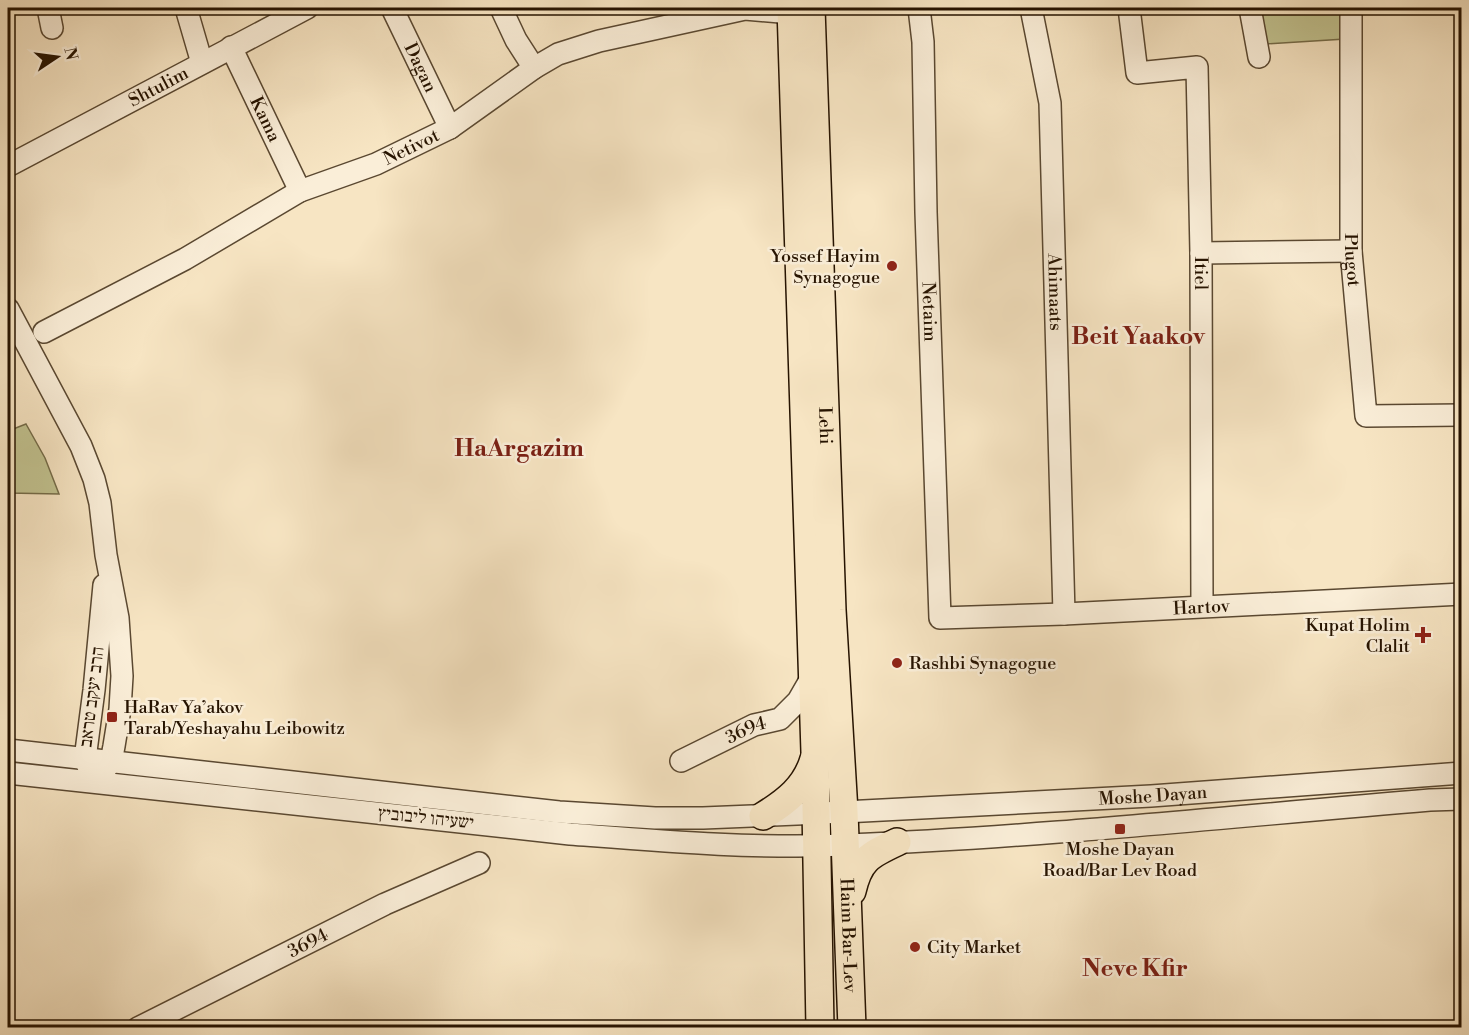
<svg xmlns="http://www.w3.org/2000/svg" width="1469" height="1035" font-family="'Libre Bodoni','Frank Ruhl Libre',serif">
<rect width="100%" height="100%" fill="#f7e5c3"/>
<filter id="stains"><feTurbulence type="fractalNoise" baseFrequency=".00333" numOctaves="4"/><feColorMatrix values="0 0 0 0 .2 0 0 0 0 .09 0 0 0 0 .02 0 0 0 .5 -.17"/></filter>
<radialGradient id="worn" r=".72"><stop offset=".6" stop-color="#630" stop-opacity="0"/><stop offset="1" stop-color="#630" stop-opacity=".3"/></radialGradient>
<!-- green -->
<path fill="#c2c390" stroke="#746b48" stroke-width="1.5" d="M 1260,8 L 1344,8 L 1345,39 L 1266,44 Z
M 26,424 L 45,458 L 59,494 L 8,493 L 8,431 Z"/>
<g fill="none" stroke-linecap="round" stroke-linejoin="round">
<defs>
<g id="minor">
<path d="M 48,8 L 52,28"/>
<path d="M 186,8 L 202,63"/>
<path id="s1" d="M 392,8 L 450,128"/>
<path d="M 501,8 L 516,40 L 534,68"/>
<path id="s2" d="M 919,8 L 923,42 L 926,212 L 940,618 L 1064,614 L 1462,594"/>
<path id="s3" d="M 1031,8 L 1050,103 L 1064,614"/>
<path id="s4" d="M 1129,8 L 1137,73 L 1197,67 L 1201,253 L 1202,606"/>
<path d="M 1250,8 L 1259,57"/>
<path id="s5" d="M 1351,8 L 1351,251 L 1366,416 L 1462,415"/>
<path id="s6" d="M 231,47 L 300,191"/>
<path id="s7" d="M 8,166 L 307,8"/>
<path d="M 1201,253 L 1351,251"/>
<path d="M 8,309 L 81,446 L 94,479 L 100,503 L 106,555 L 118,618 L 122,676 L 120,709 L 114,746 L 111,762 L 102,773"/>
<path id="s8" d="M 44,332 L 185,259 L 300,191 L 376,164 L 450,128 L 534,68 L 558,54 L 599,41 L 745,9 L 792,13"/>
<path id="s9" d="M 8,750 L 559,812 L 655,818 L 703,818 L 844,812 L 1151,796 L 1462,773"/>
<path id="s10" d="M 681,761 L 754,725 L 780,719 L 798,701 L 813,675"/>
<path d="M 90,771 L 85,759 L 94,690 L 104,585"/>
<path d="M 8,773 L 570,834 C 662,841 754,849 846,845 C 1041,837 1236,816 1430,800 L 1462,799"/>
<path id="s11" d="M 138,1028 L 385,904 L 479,863"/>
</g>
<g id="major">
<path d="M 791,8 L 815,752 L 820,1028"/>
<path id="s12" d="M 811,8 L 832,610 L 844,812 L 852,1028"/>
<path d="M 763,816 C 786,802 806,787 814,759"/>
<path d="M 852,891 C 859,860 869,855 897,842"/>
</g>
</defs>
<!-- minor casing -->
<use href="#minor" stroke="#5a4831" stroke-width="24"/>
<!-- major casing -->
<use href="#major" stroke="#261300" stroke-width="30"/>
<!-- minor -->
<use href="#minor" stroke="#faeed8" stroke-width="21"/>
<!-- major -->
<use href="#major" stroke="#f7e5c3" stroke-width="27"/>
</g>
<!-- markers -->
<g fill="#8f2418" stroke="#faeed8" stroke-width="2">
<circle cx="892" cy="266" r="6"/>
<path d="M1420 626h6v6h6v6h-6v6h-6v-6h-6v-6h6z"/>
<circle cx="897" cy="663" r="6"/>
<rect x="106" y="711" width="12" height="12" rx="3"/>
<rect x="1114" y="823" width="12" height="12" rx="3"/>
<circle cx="915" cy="947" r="6"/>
</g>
<g text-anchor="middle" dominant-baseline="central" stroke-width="5" stroke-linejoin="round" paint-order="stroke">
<!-- street labels -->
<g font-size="18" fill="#261300" stroke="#faeed8">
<text stroke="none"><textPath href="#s1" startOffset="66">Dagan</textPath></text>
<text stroke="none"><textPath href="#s7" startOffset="170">Shtulim</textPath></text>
<text stroke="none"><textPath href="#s6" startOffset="80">Kama</textPath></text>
<text stroke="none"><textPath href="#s8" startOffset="412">Netivot</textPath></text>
<text stroke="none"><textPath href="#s5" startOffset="252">Plugot</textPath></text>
<text stroke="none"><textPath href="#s4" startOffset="332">Itiel</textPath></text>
<text stroke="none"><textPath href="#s3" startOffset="286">Ahimaats</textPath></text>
<text stroke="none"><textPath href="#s2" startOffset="304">Netaim</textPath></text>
<text stroke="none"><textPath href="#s12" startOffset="418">Lehi</textPath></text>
<text stroke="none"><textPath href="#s2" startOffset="872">Hartov</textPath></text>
<text transform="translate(92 697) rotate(-83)">הרב יעקב טראב</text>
<text stroke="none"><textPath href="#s10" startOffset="72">3694</textPath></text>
<text stroke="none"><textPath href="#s9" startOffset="1149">Moshe Dayan</textPath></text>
<text transform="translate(426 818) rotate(6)">ישעיהו ליבוביץ</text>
<text stroke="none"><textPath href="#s12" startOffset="928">Haim Bar-Lev</textPath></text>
<text stroke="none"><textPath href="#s11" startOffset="190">3694</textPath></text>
</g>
<!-- poi labels -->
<g font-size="18" fill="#261300" stroke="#faeed8" text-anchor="start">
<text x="880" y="256" text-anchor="end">Yossef Hayim<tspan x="880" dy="21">Synagogue</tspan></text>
<text x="1410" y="625" text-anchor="end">Kupat Holim<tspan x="1410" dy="21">Clalit</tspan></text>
<text x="909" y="663">Rashbi Synagogue</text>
<text x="124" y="707">HaRav Ya’akov<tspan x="124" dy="21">Tarab/Yeshayahu Leibowitz</tspan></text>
<text x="1120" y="849" text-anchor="middle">Moshe Dayan<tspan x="1120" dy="21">Road/Bar Lev Road</tspan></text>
<text x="927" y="947">City Market</text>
</g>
<!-- district labels -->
<g font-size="24" font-weight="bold" fill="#7a1f14" stroke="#faeed8">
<text x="1138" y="337">Beit Yaakov</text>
<text x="519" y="449">HaArgazim</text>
<text x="1135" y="969">Neve Kfir</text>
</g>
</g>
<!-- margin -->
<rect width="1469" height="1035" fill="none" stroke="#f7e5c3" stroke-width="30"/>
<rect x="9" y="9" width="1451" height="1017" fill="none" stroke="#261300" stroke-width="3"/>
<rect x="15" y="15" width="1439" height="1005" fill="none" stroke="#261300" stroke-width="1.5"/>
<!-- north arrow -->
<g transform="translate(57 57) rotate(77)" stroke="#faeed8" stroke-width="4.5" paint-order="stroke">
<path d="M0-4.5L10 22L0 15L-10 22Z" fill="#261300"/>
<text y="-9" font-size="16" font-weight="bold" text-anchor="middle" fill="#261300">N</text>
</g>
<rect width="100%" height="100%" filter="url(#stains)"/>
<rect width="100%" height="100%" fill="url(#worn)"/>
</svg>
